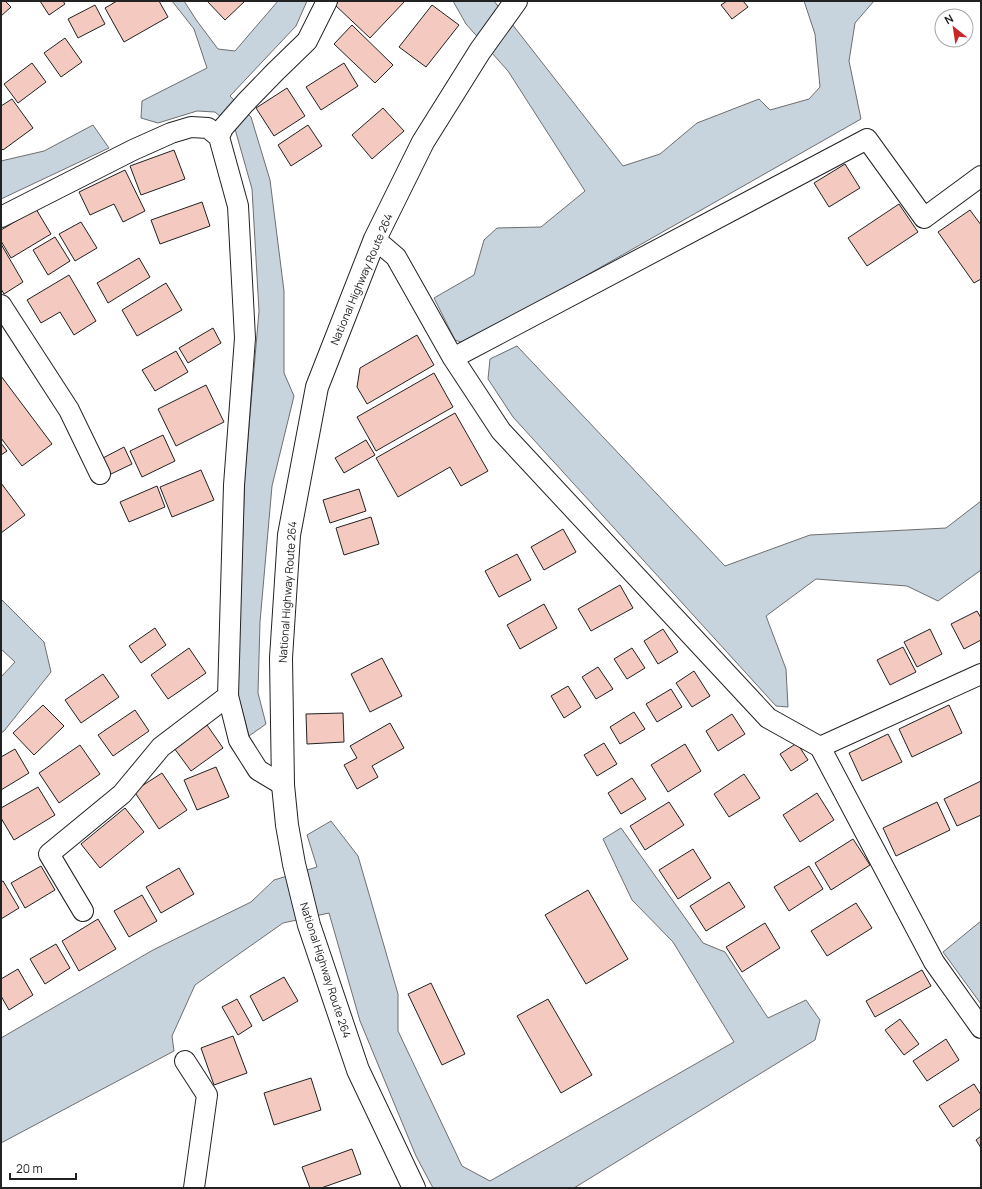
<svg xmlns="http://www.w3.org/2000/svg" width="982" height="1189" font-family="Manrope,sans-serif">
<rect width="100%" height="100%" fill="#fff"/>
<!-- water -->
<path fill="#c7d3dd" stroke="#6f6f6f" d="M 172,1 L 184,1 L 197,21 L 218,49 L 235,51 L 278,1 L 307,1 L 296,26 L 230,96 L 251,117 L 270,180 L 284,291 L 284,373 L 294,396 L 272,486 L 260,622 L 258,693 L 266,724 L 249,736 L 237,691 L 245,473 L 259,311 L 252,189 L 235,129 L 215,112 L 197,111 L 158,123 L 141,118 L 142,101 L 207,68 L 194,29 Z
M 453,1 L 494,1 L 623,166 L 660,154 L 697,123 L 759,99 L 770,110 L 809,99 L 820,87 L 815,34 L 804,1 L 874,1 L 855,23 L 849,61 L 861,119 L 466,344 L 455,340 L 434,298 L 474,275 L 484,240 L 497,228 L 541,227 L 585,191 L 508,71 L 466,24 Z
M 93,125 L 109,148 L 1,199 L 1,161 L 44,151 Z
M 517,346 L 725,566 L 810,535 L 946,528 L 981,501 L 981,570 L 938,601 L 907,586 L 816,579 L 766,616 L 786,669 L 788,707 L 776,706 L 513,417 L 488,379 L 490,359 Z
M 1,599 L 44,642 L 51,672 L 4,731 L 1,733 L 1,677 L 15,662 L 1,649 Z
M 331,821 L 358,856 L 398,994 L 398,1031 L 462,1166 L 490,1181 L 734,1042 L 673,942 L 632,900 L 603,839 L 621,828 L 703,943 L 725,952 L 768,1018 L 806,1000 L 820,1020 L 815,1040 L 574,1188 L 433,1188 L 416,1156 L 360,1021 L 329,913 L 283,923 L 195,985 L 172,1036 L 174,1051 L 1,1143 L 1,1038 L 153,950 L 251,902 L 274,880 L 317,867 L 307,835 Z
M 981,921 L 981,1004 L 943,952 Z"/>
<!-- building -->
<path fill="#f3c9c0" stroke="#222" d="M 1,1 L 5,1 L 11,7 L 1,16 Z
M 40,1 L 63,1 L 65,4 L 49,15 Z
M 117,1 L 159,1 L 168,17 L 124,42 L 105,8 Z
M 207,1 L 245,1 L 225,20 Z
M 339,1 L 405,1 L 370,38 L 335,5 Z
M 727,1 L 743,1 L 748,7 L 732,19 L 721,5 Z
M 95,5 L 105,24 L 78,38 L 68,19 Z
M 432,5 L 459,25 L 426,67 L 399,47 Z
M 352,25 L 393,65 L 375,83 L 334,44 Z
M 65,38 L 82,62 L 61,77 L 44,53 Z
M 32,63 L 46,82 L 18,103 L 4,84 Z
M 344,63 L 358,86 L 321,110 L 306,87 Z
M 287,88 L 305,116 L 274,136 L 256,108 Z
M 12,99 L 33,128 L 3,150 L 1,148 L 1,106 Z
M 383,108 L 404,131 L 372,159 L 352,135 Z
M 308,125 L 322,146 L 291,166 L 278,145 Z
M 174,150 L 185,179 L 141,195 L 130,166 Z
M 845,164 L 860,188 L 829,207 L 814,183 Z
M 125,170 L 145,211 L 123,222 L 114,204 L 90,215 L 79,192 Z
M 202,202 L 210,226 L 160,244 L 151,220 Z
M 899,204 L 918,232 L 867,266 L 848,238 Z
M 36,209 L 51,234 L 11,258 L 1,241 L 1,230 Z
M 970,210 L 981,225 L 981,279 L 974,283 L 938,232 Z
M 81,222 L 97,248 L 75,261 L 59,234 Z
M 55,237 L 70,261 L 48,275 L 33,250 Z
M 1,244 L 23,282 L 4,294 L 1,289 Z
M 139,258 L 150,277 L 108,303 L 97,283 Z
M 69,275 L 96,321 L 74,335 L 60,312 L 41,323 L 27,300 Z
M 166,283 L 182,310 L 137,336 L 122,310 Z
M 213,328 L 221,343 L 188,363 L 179,348 Z
M 417,335 L 434,365 L 367,404 L 357,387 L 360,368 Z
M 176,351 L 188,372 L 155,391 L 142,370 Z
M 434,373 L 453,407 L 376,451 L 357,417 Z
M 1,376 L 52,444 L 22,466 L 1,438 Z
M 206,385 L 224,422 L 176,446 L 158,409 Z
M 455,413 L 488,471 L 461,486 L 450,467 L 398,497 L 376,458 Z
M 163,435 L 175,461 L 142,477 L 130,451 Z
M 366,440 L 375,455 L 344,473 L 335,458 Z
M 1,443 L 7,451 L 1,455 Z
M 124,447 L 132,464 L 111,474 L 103,458 Z
M 201,470 L 214,500 L 172,517 L 160,487 Z
M 1,483 L 25,515 L 1,533 Z
M 157,486 L 165,507 L 129,522 L 120,502 Z
M 359,489 L 366,511 L 330,523 L 323,500 Z
M 371,517 L 379,544 L 344,555 L 336,528 Z
M 563,529 L 576,552 L 544,570 L 531,547 Z
M 517,554 L 531,580 L 499,597 L 485,571 Z
M 620,585 L 633,608 L 591,631 L 578,609 Z
M 544,604 L 557,628 L 520,649 L 507,625 Z
M 977,611 L 981,618 L 981,640 L 964,649 L 951,624 Z
M 155,628 L 166,645 L 141,663 L 129,646 Z
M 663,629 L 678,652 L 658,664 L 644,641 Z
M 930,629 L 942,654 L 917,667 L 904,642 Z
M 903,647 L 916,672 L 890,685 L 877,660 Z
M 189,648 L 206,673 L 168,699 L 151,675 Z
M 632,648 L 645,668 L 627,679 L 614,659 Z
M 382,658 L 402,696 L 370,712 L 351,674 Z
M 598,667 L 613,689 L 596,699 L 582,677 Z
M 694,671 L 710,696 L 692,707 L 676,683 Z
M 103,674 L 119,697 L 81,723 L 65,700 Z
M 568,686 L 581,707 L 564,718 L 551,696 Z
M 671,689 L 682,707 L 657,722 L 646,704 Z
M 43,705 L 64,726 L 34,755 L 13,733 Z
M 949,705 L 962,733 L 912,757 L 899,729 Z
M 135,710 L 149,731 L 113,756 L 98,735 Z
M 634,712 L 645,729 L 620,744 L 610,727 Z
M 343,713 L 344,742 L 307,744 L 306,714 Z
M 732,714 L 745,734 L 718,751 L 706,731 Z
M 390,723 L 404,748 L 372,766 L 378,777 L 357,789 L 344,765 L 357,758 L 350,746 Z
M 207,725 L 223,748 L 191,771 L 174,748 Z
M 888,734 L 902,762 L 862,781 L 849,753 Z
M 604,743 L 617,764 L 597,776 L 584,755 Z
M 797,743 L 808,760 L 791,771 L 780,754 Z
M 685,744 L 701,771 L 668,792 L 651,765 Z
M 80,745 L 100,774 L 59,803 L 39,773 Z
M 15,749 L 29,773 L 1,790 L 1,757 Z
M 216,767 L 229,797 L 197,810 L 184,780 Z
M 162,773 L 187,810 L 159,829 L 134,791 Z
M 744,774 L 760,798 L 729,817 L 714,794 Z
M 632,778 L 646,799 L 621,814 L 608,793 Z
M 981,781 L 981,815 L 957,826 L 944,799 Z
M 38,787 L 55,815 L 14,840 L 1,818 L 1,808 Z
M 817,793 L 834,820 L 800,842 L 783,815 Z
M 669,802 L 684,825 L 645,850 L 630,826 Z
M 937,802 L 950,830 L 896,856 L 883,828 Z
M 125,808 L 144,832 L 100,868 L 81,844 Z
M 853,839 L 870,865 L 831,890 L 815,863 Z
M 693,849 L 711,878 L 678,899 L 659,870 Z
M 41,866 L 55,890 L 25,908 L 11,883 Z
M 809,866 L 823,889 L 789,911 L 774,887 Z
M 179,868 L 194,894 L 161,913 L 146,887 Z
M 3,881 L 19,908 L 1,919 L 1,882 Z
M 729,882 L 745,907 L 706,931 L 690,906 Z
M 588,890 L 628,959 L 586,984 L 545,915 Z
M 142,895 L 157,921 L 129,937 L 114,911 Z
M 856,903 L 872,928 L 827,956 L 811,931 Z
M 98,919 L 116,949 L 79,971 L 62,941 Z
M 765,923 L 780,948 L 742,972 L 726,947 Z
M 56,944 L 70,968 L 45,984 L 30,959 Z
M 18,969 L 33,995 L 9,1010 L 1,996 L 1,979 Z
M 922,970 L 931,986 L 875,1017 L 866,1001 Z
M 284,977 L 298,1001 L 263,1021 L 250,996 Z
M 431,983 L 465,1054 L 442,1065 L 408,994 Z
M 237,999 L 252,1026 L 238,1035 L 222,1007 Z
M 548,999 L 592,1075 L 561,1093 L 517,1016 Z
M 900,1019 L 919,1044 L 904,1055 L 885,1030 Z
M 233,1036 L 247,1073 L 214,1085 L 201,1048 Z
M 946,1039 L 959,1060 L 927,1081 L 913,1061 Z
M 311,1078 L 321,1110 L 274,1125 L 264,1093 Z
M 974,1084 L 981,1095 L 981,1108 L 953,1127 L 939,1106 Z
M 981,1136 L 981,1148 L 976,1140 Z
M 352,1149 L 361,1174 L 321,1188 L 310,1188 L 302,1167 Z"/>
<g fill="none" stroke-linecap="round" stroke-linejoin="round">
<defs>
<path id="minor" d="M 219,137 L 223,128 L 245,103 L 275,72 L 307,41 L 327,1
M 1,217 L 133,150 L 171,133 L 191,127 L 208,128 L 219,137 L 238,206 L 245,338 L 234,485 L 228,696 L 239,740 L 258,770 L 283,785
M 375,239 L 396,257 L 453,358 L 501,431 L 768,718 L 820,747 L 934,962 L 981,1028
M 1,305 L 69,410 L 100,474
M 453,358 L 867,139 L 924,218 L 981,176
M 820,747 L 981,674
M 83,911 L 49,854 L 122,794 L 161,747 L 228,696
M 185,1061 L 207,1095 L 194,1188"/>
<path id="trunk" d="M 414,1188 L 358,1070 L 309,925 L 294,864 L 287,825 L 283,785 L 281,658 L 289,535 L 317,387 L 375,239 L 423,142 L 480,51 L 516,1"/>
</defs>
<!-- minor casing -->
<use href="#minor" stroke="#222" stroke-width="22"/>
<!-- trunk casing -->
<use href="#trunk" stroke="#222" stroke-width="24"/>
<!-- minor -->
<use href="#minor" stroke="#fff" stroke-width="20"/>
<!-- trunk -->
<use href="#trunk" stroke="#fff" stroke-width="22"/>
</g>
<g text-anchor="middle" dominant-baseline="central" stroke-width="3" stroke-linejoin="round" paint-order="stroke">
<!-- street labels -->
<g font-size="11" fill="#222" stroke="#fff">
<text transform="translate(361 279) rotate(-67)">National Highway Route 264</text>
<text transform="translate(287 592) rotate(-86)">National Highway Route 264</text>
<text transform="translate(326 970) rotate(72)">National Highway Route 264</text>
</g>
</g>
<!-- border -->
<rect width="982" height="1189" fill="none" stroke="#222222" stroke-width="4"/>
<!-- north arrow -->
<g transform="translate(954 28) rotate(330)"><circle r="19" fill="#ffffff" stroke="#a7a7a7"/>
<path d="M0-3L7 15L0 10L-7 15Z" fill="#c62828"/>
<text y="-6" font-size="11" font-weight="bold" text-anchor="middle" fill="#222222">N</text>
</g>
<!-- scale -->
<path d="M10 1173v6h66v-6" fill="none" stroke="#222222" stroke-width="2"/>
<text x="16" y="1173" font-size="12" fill="#222222" stroke="#ffffff" stroke-width="3" paint-order="stroke">20 m</text>
</svg>
